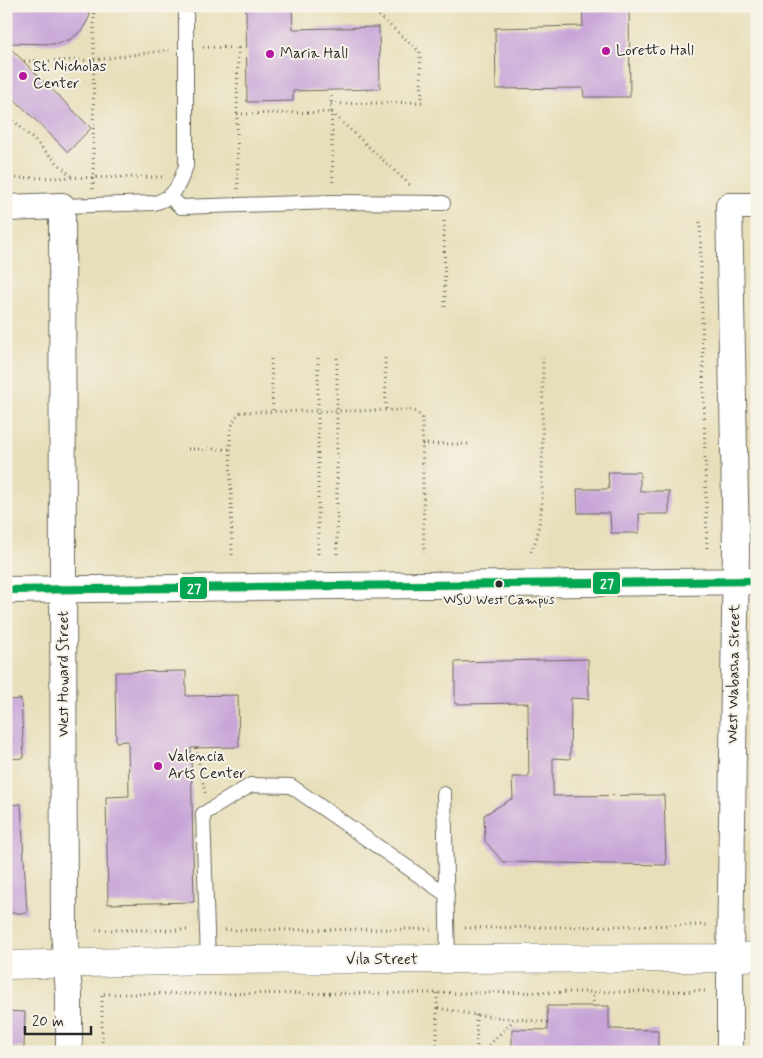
<svg xmlns="http://www.w3.org/2000/svg" width="763" height="1058" font-family="Mynerve,sans-serif">
<rect width="100%" height="100%" fill="#f7f3e8"/>
<filter id="ink" filterUnits="userSpaceOnUse"><feTurbulence type="fractalNoise" baseFrequency=".02" numOctaves="2"/><feDisplacementMap in="SourceGraphic" scale="10" xChannelSelector="R" yChannelSelector="G"/><feConvolveMatrix kernelMatrix="1 2 1 2 8 2 1 2 1" color-interpolation-filters="sRGB"/></filter>
<filter id="wash" filterUnits="userSpaceOnUse"><feTurbulence type="fractalNoise" baseFrequency=".0096" numOctaves="4" result="noise"/><feDisplacementMap in="SourceGraphic" scale="20" xChannelSelector="R" yChannelSelector="G"/><feGaussianBlur stdDeviation="1.12" result="paint"/><feColorMatrix in="noise" values="0 0 0 0 0 0 0 0 0 0 0 0 0 0 0 0 0 1.4 0 .05"/><feComposite in="paint" operator="in"/></filter>
<g filter="url(#wash)">
<rect width="100%" height="100%" fill="#e7dfb9"/>
<g id="blocks">
<!-- building -->
<path fill="#c7a4d8" d="M 6,6 L 91,6 L 89,18 L 82,30 L 71,39 L 58,44 L 6,43 Z
M 246,6 L 292,6 L 293,29 L 379,27 L 380,89 L 293,91 L 293,101 L 247,102 Z
M 582,6 L 629,6 L 630,97 L 584,97 L 583,88 L 496,89 L 495,28 L 583,26 Z
M 6,44 L 91,128 L 68,152 L 6,91 Z
M 608,472 L 640,472 L 640,491 L 669,491 L 669,514 L 639,514 L 639,533 L 611,533 L 610,513 L 578,513 L 577,489 L 609,489 Z
M 588,659 L 589,699 L 571,698 L 570,759 L 553,758 L 553,796 L 664,795 L 666,865 L 503,862 L 485,841 L 484,815 L 513,798 L 512,777 L 529,777 L 528,703 L 455,704 L 455,662 Z
M 186,671 L 186,696 L 238,695 L 239,747 L 191,748 L 194,902 L 108,904 L 106,797 L 129,796 L 128,741 L 116,742 L 115,672 Z
M 21,699 L 24,758 L 6,759 L 6,700 Z
M 21,804 L 27,913 L 6,913 L 6,805 Z
M 547,1006 L 609,1006 L 609,1029 L 658,1030 L 658,1052 L 512,1052 L 512,1029 L 548,1030 Z
M 6,1011 L 25,1012 L 24,1048 L 6,1047 Z"/>
</g>
</g>
<g filter="url(#ink)">
<use href="#blocks" fill-opacity="0" stroke="#6d6a5d" stroke-width="1"/>
<g fill="none" stroke-linecap="round" stroke-linejoin="round">
<defs>
<path id="lane" d="M 169,196 L 181,207 L 333,202 L 443,203
M 62,206 L 154,203 C 175,198 179,185 186,166 L 186,6
M 444,794 L 448,960
M 208,960 L 203,814 L 251,785 L 291,786 L 447,895"/>
<path id="street" d="M 6,208 L 62,206 L 64,930 L 69,994 L 69,1052
M 6,590 L 757,581
M 730,1052 L 730,958 L 736,548 L 729,206 L 757,206"/>
<path id="secondary" d="M 6,965 L 208,960 L 730,958 L 757,956"/>
</defs>
<!-- lane casing -->
<use href="#lane" stroke="#6d6a5d" stroke-width="16"/>
<!-- street casing -->
<use href="#street" stroke="#6d6a5d" stroke-width="28"/>
<!-- secondary casing -->
<use href="#secondary" stroke="#6d6a5d" stroke-width="29"/>
<!-- path -->
<path stroke="#6d6a5d" stroke-width="3" stroke-dasharray="1 4" stroke-linecap="butt" d="M 203,47 L 238,48 L 237,114 L 238,189
M 24,61 L 94,60 L 169,50
M 331,96 L 333,186
M 331,104 L 422,102 L 420,52 L 377,14
M 6,113 L 71,176
M 237,114 L 331,112 L 410,185
M 6,178 L 163,177
M 93,189 L 94,6
M 444,221 L 445,307
M 700,222 L 707,549
M 318,358 L 318,554
M 337,358 L 337,554
M 385,358 L 386,410
M 271,359 L 273,412
M 422,444 L 468,444
M 188,449 L 231,449
M 531,552 L 537,537 L 542,505 L 543,358
M 232,555 L 230,432 C 233,424 234,417 241,412 L 408,410 L 417,412 L 422,418 L 424,553
M 196,748 L 205,793
M 465,928 L 706,925
M 96,930 L 189,930
M 225,930 L 431,929
M 437,993 L 437,1052
M 593,1007 L 593,992
M 438,1008 L 476,1015 L 548,1022
M 476,1015 L 477,1052
M 102,1052 L 102,994 L 450,993 L 707,991
M 482,1052 L 514,1020"/>
<!-- lane -->
<use href="#lane" stroke="#fff" stroke-width="14"/>
<!-- street -->
<use href="#street" stroke="#fff" stroke-width="26"/>
<!-- secondary -->
<use href="#secondary" stroke="#fff" stroke-width="28"/>
<defs>
<path id="bus-1" d="M 6,590 L 757,581"/>
</defs>
<!-- bus-1 casing -->
<use href="#bus-1" stroke="#f7f3e8" stroke-width="11"/>
<!-- bus-1 -->
<use href="#bus-1" stroke="#00a651" stroke-width="8"/>
</g>
</g>
<!-- markers -->
<g fill="#b5179e" stroke="#f7f3e8" stroke-width="2">
<circle cx="606" cy="51" r="5"/>
<circle cx="270" cy="54" r="5"/>
<circle cx="23" cy="76" r="5"/>
<circle cx="158" cy="766" r="5"/>
</g>
<circle fill="#2b2b2b" stroke="#f7f3e8" stroke-width="2" cx="499" cy="584" r="4.5"/>
<g text-anchor="middle" dominant-baseline="central" stroke-width="4" stroke-linejoin="round" paint-order="stroke">
<!-- bus labels -->
<g font-size="14" fill="#2b2b2b" stroke="#f7f3e8">
<text x="499" y="600">WSU West Campus</text>
</g>
<!-- poi labels -->
<g font-size="15" fill="#2b2b2b" stroke="#f7f3e8" text-anchor="start">
<text x="616" y="51">Loretto Hall</text>
<text x="280" y="54">Maria Hall</text>
<text x="33" y="67">St. Nicholas<tspan x="33" dy="17">Center</tspan></text>
<text x="168" y="757">Valencia<tspan x="168" dy="17">Arts Center</tspan></text>
</g>
<!-- street labels -->
<g font-size="15" fill="#2b2b2b" stroke="#f7f3e8">
<text transform="translate(64 674) rotate(-90)">West Howard Street</text>
<text transform="translate(734 674) rotate(-89)">West Wabasha Street</text>
<text x="382" y="960">Vila Street</text>
</g>
</g>
<g stroke="#f7f3e8" stroke-width="2">
<rect x="592" y="571" width="29" height="24" rx="5" fill="#00a651"/>
<rect x="179" y="576" width="29" height="24" rx="5" fill="#00a651"/>
</g>
<g font-size="14" text-anchor="middle" font-weight="bold" fill="#fff">
<text x="607" y="588">27</text>
<text x="194" y="593">27</text>
</g>
<!-- margin -->
<rect width="763" height="1058" fill="none" stroke="#f7f3e8" stroke-width="25"/>
<!-- scale -->
<path d="M25 1026v8h66v-8" fill="none" stroke="#2b2b2b" stroke-width="2.5"/>
<text x="32" y="1026" font-size="15" fill="#2b2b2b" stroke="#f7f3e8" stroke-width="4" paint-order="stroke">20 m</text>
</svg>
